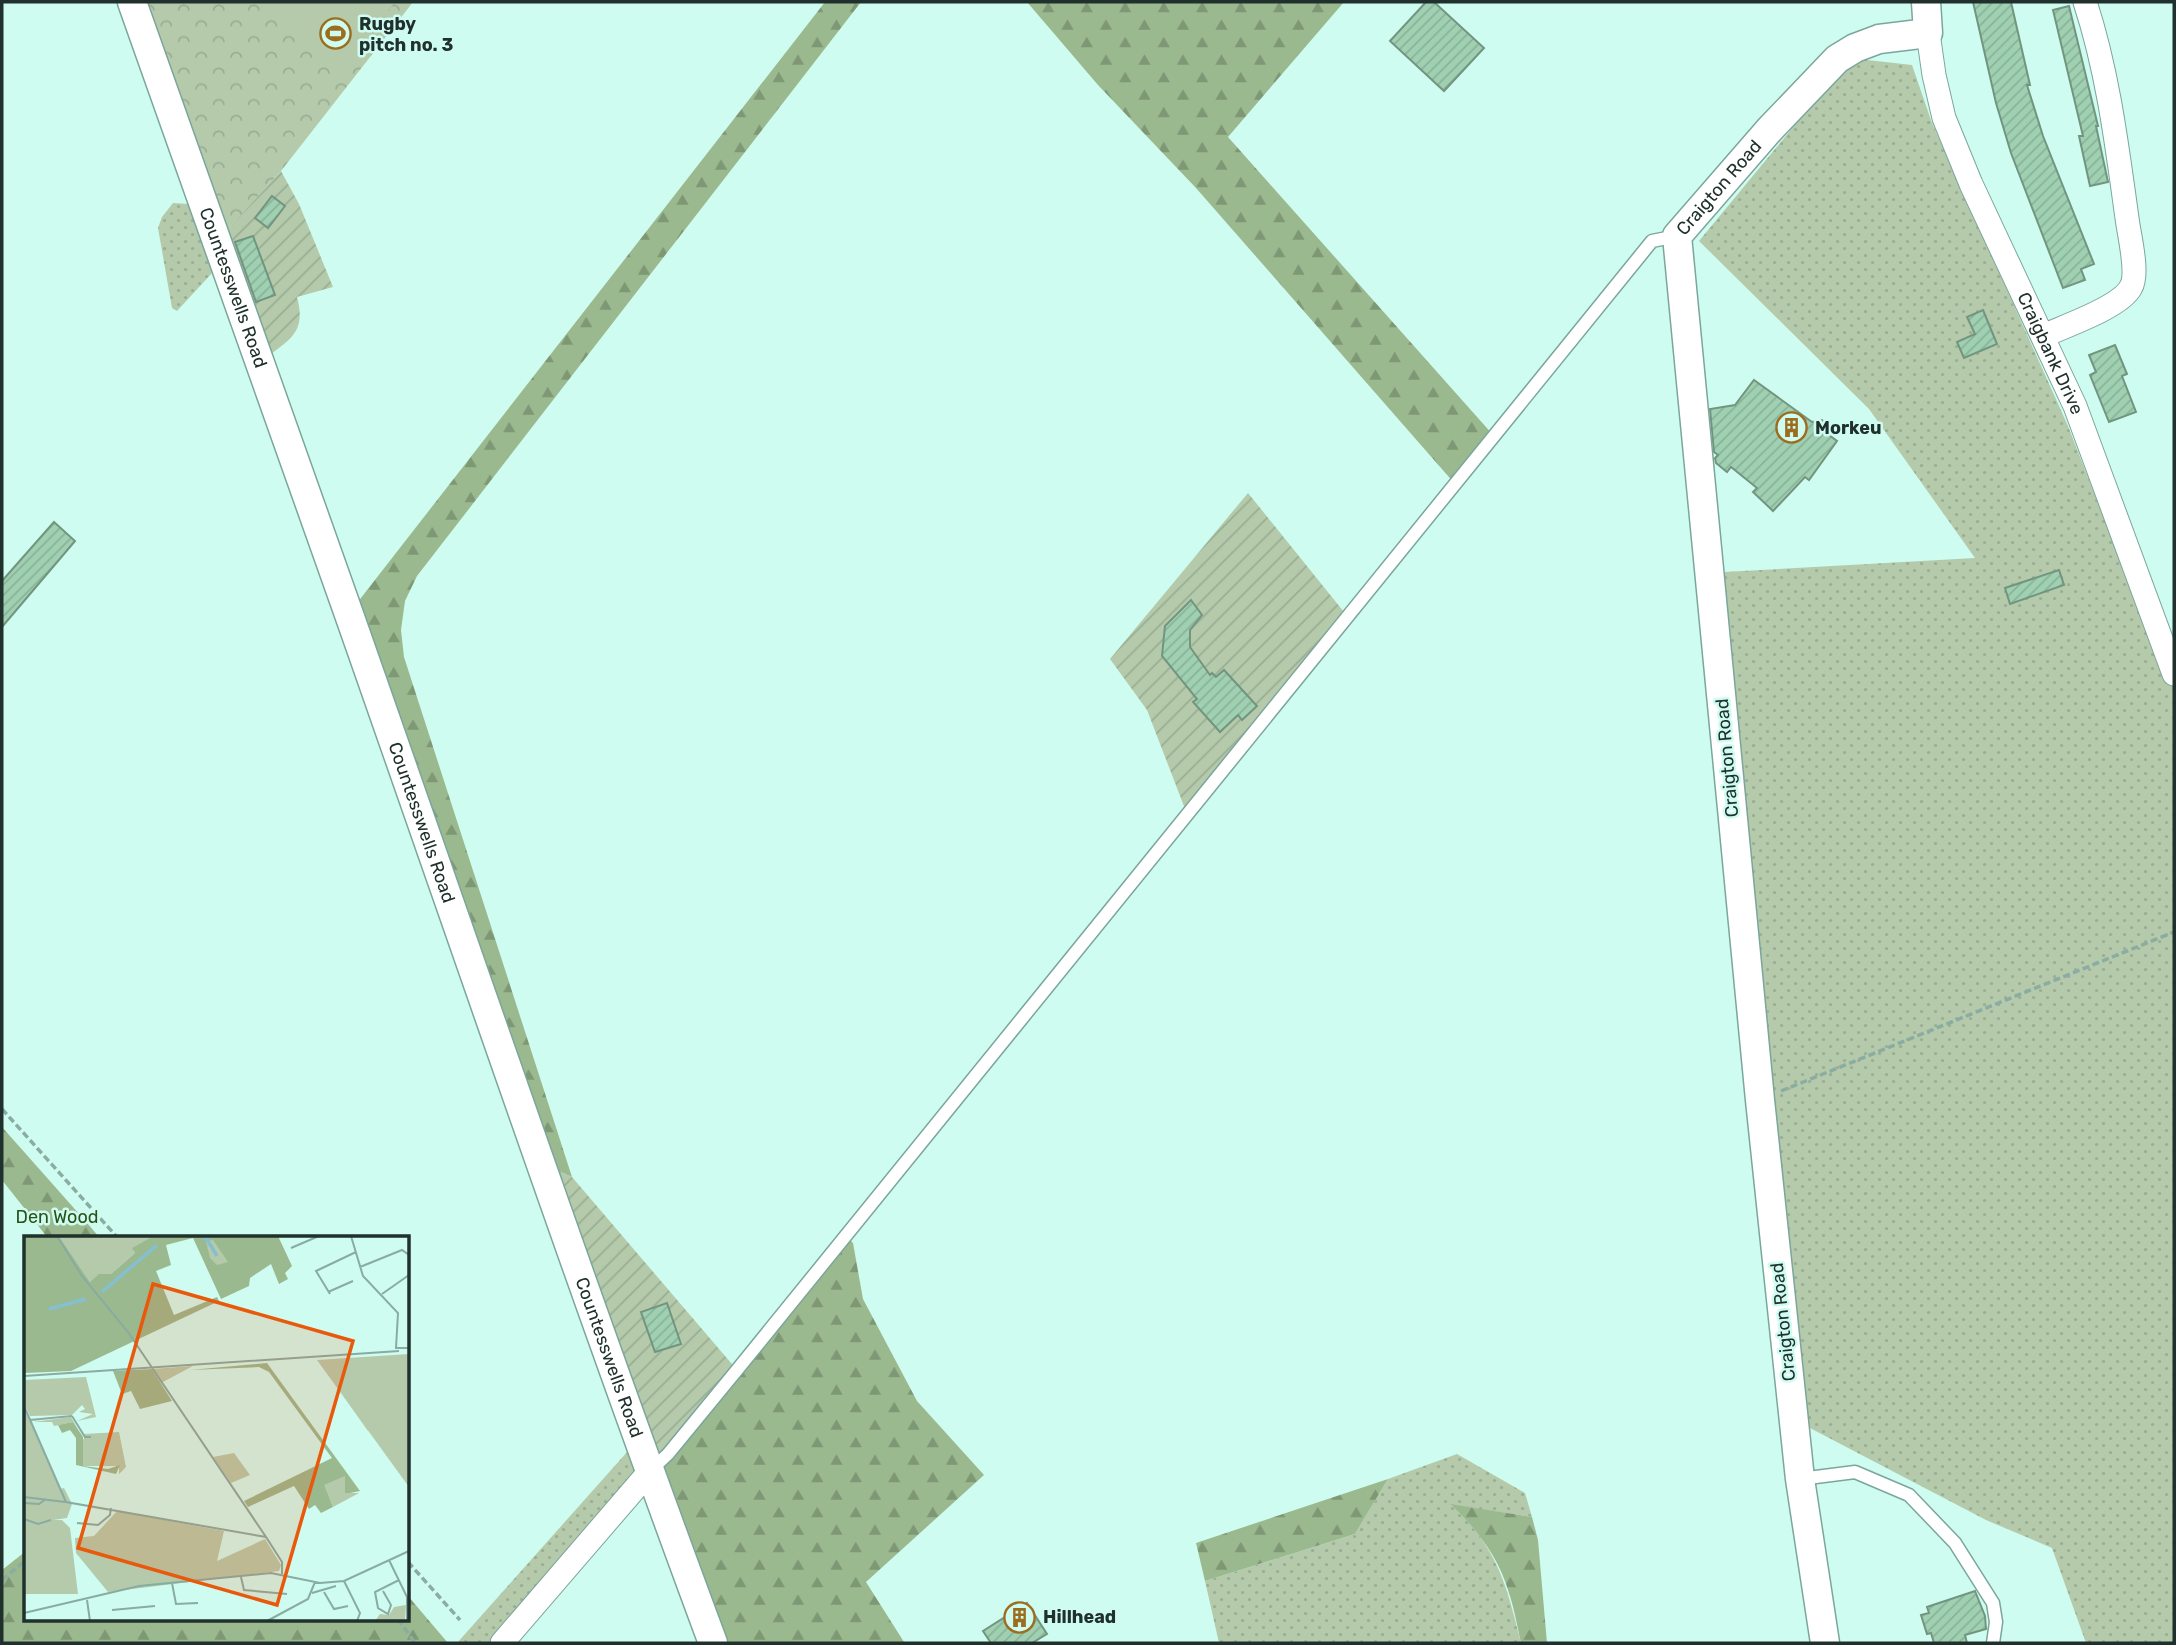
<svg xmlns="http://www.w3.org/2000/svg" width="2176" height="1645" font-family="Rubik,sans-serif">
<defs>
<pattern id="grass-dots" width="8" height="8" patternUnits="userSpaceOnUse" patternTransform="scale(1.75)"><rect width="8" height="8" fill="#b4caab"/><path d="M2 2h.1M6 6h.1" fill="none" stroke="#9aae93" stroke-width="1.8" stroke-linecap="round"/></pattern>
<pattern id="forest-firs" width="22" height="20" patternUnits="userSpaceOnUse" patternTransform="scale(1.75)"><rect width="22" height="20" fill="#9bb98f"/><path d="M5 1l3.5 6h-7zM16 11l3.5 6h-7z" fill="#7e9775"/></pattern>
<pattern id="park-crowns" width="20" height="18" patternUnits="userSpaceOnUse" patternTransform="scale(1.75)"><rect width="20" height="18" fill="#b4caab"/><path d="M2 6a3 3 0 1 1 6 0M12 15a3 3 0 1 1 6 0" fill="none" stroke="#9aae93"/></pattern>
<pattern id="garden-furrows" width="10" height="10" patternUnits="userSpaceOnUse" patternTransform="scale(1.75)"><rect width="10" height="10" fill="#b4caab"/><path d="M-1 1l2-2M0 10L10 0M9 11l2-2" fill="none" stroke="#9aae93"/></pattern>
<pattern id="building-hatch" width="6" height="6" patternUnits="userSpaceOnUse" patternTransform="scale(1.75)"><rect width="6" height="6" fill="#9fd0b1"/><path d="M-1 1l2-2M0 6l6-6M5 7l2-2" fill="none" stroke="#89b399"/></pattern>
</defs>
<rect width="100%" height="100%" fill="#cffcf0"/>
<!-- grass -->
<path fill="url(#grass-dots)" d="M 1858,59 L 1912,65 L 1932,123 L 2068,426 L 2103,516 L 2174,680 L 2174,1643 L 2086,1643 L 2052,1548 L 1986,1520 L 1808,1427 L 1735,735 L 1724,572 L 1975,558 L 1869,409 L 1699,241 L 1823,91 Z
M 173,203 L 190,204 L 213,272 L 177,311 L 172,308 L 158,228 L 162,217 Z
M 628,1451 L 638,1475 L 501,1643 L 457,1643 Z
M 1457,1454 L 1525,1493 L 1532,1517 L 1451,1505 C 1497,1546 1507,1586 1521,1643 L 1219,1643 L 1205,1581 L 1355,1534 L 1388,1479 Z"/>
<!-- forest -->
<path fill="url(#forest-firs)" d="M 825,2 L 861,2 L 417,576 L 405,601 L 401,630 L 404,657 L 572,1177 L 540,1163 L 357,603 Z
M 1027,2 L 1344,2 L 1228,137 L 1494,436 L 1455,484 L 1196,188 L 1098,85 Z
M 2,1127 L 88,1224 L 99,1237 L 47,1237 L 2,1180 Z
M 846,1236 L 853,1243 L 863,1299 L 917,1401 L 984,1475 L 866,1582 L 904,1642 L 903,1643 L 712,1643 L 650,1471 Z
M 1388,1479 L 1355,1534 L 1205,1581 L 1196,1543 Z
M 1450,1504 L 1532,1517 L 1538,1540 L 1547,1643 L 1521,1643 C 1517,1625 1514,1607 1508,1590 C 1498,1556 1475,1527 1450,1504 Z
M 26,1551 L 26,1619 L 408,1619 L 408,1596 L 448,1643 L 2,1643 L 2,1570 Z"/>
<!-- park -->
<path fill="url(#park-crowns)" d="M 142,2 L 413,2 L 281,171 L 225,232 Z"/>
<!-- garden -->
<path fill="url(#garden-furrows)" d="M 281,171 L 299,204 L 333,287 L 297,297 C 306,331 292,338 267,357 L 225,232 Z
M 1248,493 L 1348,617 L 1187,814 L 1147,710 L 1110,659 Z
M 540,1163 L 572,1177 L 737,1370 L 650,1471 Z"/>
<!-- pitch -->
<path fill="#b4caab" d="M 261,2 L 395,2 L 345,67 Z"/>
<!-- building -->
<path fill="url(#building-hatch)" stroke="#739580" stroke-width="2" d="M 1426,2 L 1434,2 L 1484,48 L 1444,91 L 1390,41 Z
M 1973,2 L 2011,2 L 2030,85 L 2027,85 L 2043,136 L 2094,264 L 2081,269 L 2085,280 L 2063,288 L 2011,153 L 1996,103 Z
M 2069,6 L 2098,126 L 2096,126 L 2108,182 L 2090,186 L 2079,136 L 2083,136 L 2053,10 Z
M 272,196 L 285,206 L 268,228 L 255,218 Z
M 253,236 L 275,295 L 256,302 L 235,242 Z
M 1983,310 L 1997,344 L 1964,358 L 1957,342 L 1975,334 L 1967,317 Z
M 2115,345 L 2127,374 L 2122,376 L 2136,412 L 2109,422 L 2090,375 L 2096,372 L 2089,355 Z
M 1754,380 L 1812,422 L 1822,420 L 1827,425 L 1829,435 L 1837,441 L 1809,480 L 1805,477 L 1773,511 L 1753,492 L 1757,488 L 1731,467 L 1727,472 L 1716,463 L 1715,458 L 1718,455 L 1714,452 L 1710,409 L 1735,405 Z
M 54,522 L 75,541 L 2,627 L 2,581 Z
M 2059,570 L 2064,585 L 2010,604 L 2005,588 Z
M 1191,600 L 1202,615 L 1190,630 L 1190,647 L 1210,675 L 1212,673 L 1216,677 L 1224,670 L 1257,706 L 1242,720 L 1238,715 L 1220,732 L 1193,702 L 1197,699 L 1162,656 L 1165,626 Z
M 667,1303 L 681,1344 L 655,1352 L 641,1312 Z
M 1975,1591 L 1985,1616 L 1986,1629 L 1965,1635 L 1967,1643 L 1934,1643 L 1931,1633 L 1927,1634 L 1921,1615 L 1929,1613 L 1927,1607 Z
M 1027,1603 L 1047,1634 L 1032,1643 L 991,1643 L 983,1631 Z"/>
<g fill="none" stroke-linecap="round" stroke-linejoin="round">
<defs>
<path id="service" d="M 650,1471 L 668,1454 L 737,1370 L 1652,241 L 1677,236
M 1800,1479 L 1855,1472 L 1909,1495 L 1955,1543 L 1993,1603 L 1996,1622 L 1993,1643"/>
<g id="minor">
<path id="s1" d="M 1928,33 L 1934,75 L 1944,118 L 1971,184 L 2075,406 L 2174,674"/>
<path d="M 2043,336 C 2065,326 2121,307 2131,287 C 2139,273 2129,235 2127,218 C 2117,146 2108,72 2085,2"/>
<path d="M 502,1643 L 650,1471"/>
</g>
<g id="tertiary">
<path id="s2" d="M 132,2 C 204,208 279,414 351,620 C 471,962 587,1304 713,1643"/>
<path id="s3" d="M 1825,1643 L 1800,1479 L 1760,1100 L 1677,236 L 1770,129 L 1837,59 L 1855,48 L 1879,39 L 1928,33 L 1926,2"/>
</g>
</defs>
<!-- service casing -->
<use href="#service" stroke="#7ba69b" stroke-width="15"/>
<!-- minor casing -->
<use href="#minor" stroke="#7ba69b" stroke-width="25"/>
<!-- tertiary casing -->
<use href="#tertiary" stroke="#7ba69b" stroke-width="31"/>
<!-- path -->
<path stroke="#8aaca3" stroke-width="3.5" stroke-dasharray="7 3.5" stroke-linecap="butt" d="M 1781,1091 L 2174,932
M 2,1109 L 117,1237
M 408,1562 L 460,1620
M 2,1580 L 26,1560
M 398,1619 L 415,1643"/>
<!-- service -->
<use href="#service" stroke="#fff" stroke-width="12"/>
<!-- minor -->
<use href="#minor" stroke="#fff" stroke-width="23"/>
<!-- tertiary -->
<use href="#tertiary" stroke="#fff" stroke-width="28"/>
</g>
<!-- icons -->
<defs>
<symbol id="stadium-ring" viewBox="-11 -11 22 22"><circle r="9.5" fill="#cffcf0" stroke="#9c6d1f" stroke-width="1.5"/><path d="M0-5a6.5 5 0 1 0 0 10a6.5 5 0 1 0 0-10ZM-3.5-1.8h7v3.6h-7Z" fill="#9c6d1f"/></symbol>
<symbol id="building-ring" viewBox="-11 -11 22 22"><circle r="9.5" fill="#cffcf0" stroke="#9c6d1f" stroke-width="1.5"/><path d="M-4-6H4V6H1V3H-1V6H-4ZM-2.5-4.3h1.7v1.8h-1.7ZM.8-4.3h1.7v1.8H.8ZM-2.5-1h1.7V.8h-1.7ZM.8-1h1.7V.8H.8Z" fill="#9c6d1f"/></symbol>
</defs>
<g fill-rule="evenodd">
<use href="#stadium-ring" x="318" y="16" width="35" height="35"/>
<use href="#building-ring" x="1774" y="410" width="35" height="35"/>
<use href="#building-ring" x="1002" y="1600" width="35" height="35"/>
</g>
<g text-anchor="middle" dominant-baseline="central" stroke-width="5" stroke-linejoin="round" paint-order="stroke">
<!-- poi labels -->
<g font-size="18" font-weight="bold" fill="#20312d" stroke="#cffcf0" text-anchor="start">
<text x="359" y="24">Rugby<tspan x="359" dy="21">pitch no. 3</tspan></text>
<text x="1815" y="428">Morkeu</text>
<text x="1043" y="1617">Hillhead</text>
</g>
<!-- street labels -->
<g font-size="18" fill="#20312d" stroke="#cffcf0">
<text stroke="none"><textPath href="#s3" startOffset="1479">Craigton Road</textPath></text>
<text stroke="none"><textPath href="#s2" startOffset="303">Countesswells Road</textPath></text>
<text stroke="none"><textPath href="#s1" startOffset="345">Craigbank Drive</textPath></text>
<text transform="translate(1727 758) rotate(-95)">Craigton Road</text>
<text stroke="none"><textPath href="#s2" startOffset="870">Countesswells Road</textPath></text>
<text transform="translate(1783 1322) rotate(-96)">Craigton Road</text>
<text stroke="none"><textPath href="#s2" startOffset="1437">Countesswells Road</textPath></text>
</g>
<!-- park labels -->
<g font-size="18" fill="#2a5117" stroke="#cffcf0">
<text x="57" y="1217">Den Wood</text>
</g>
</g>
<!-- overview -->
<g transform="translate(24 1236)">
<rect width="385" height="385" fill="#cffcf0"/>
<path d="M 35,0 L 129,0 L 109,12 L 111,17 L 87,38 L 66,46 ZM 62,141 L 72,181 L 53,185 L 69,178 L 55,176 L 61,173 L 58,169 L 48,179 L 6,180 L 0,167 L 0,144 ZM 0,171 L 36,253 L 40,252 L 48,268 L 43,282 L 29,284 L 38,284 L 46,292 L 54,358 L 0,358 ZM 47,181 L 60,204 L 60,198 L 95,196 L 102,231 L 95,238 L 95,230 L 59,230 L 59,201 L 49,186 L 30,190 L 28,186 L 9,186 ZM 93,275 L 200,295 L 193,325 L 241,303 L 257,329 L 255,335 L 84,356 L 52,317 L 51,302 L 70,300 ZM 382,369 L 381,385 L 351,385 L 356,378 L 365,379 L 370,371 Z" fill="#b4caab"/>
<path d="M 0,0 L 35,0 L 66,46 L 75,38 L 87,38 L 111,17 L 108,12 L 129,0 L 254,0 L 268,30 L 261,37 L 264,43 L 255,48 L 247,28 L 226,42 L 225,50 L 197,63 L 169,2 L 142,9 L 147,29 L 132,35 L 150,79 L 193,61 L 195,65 L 47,135 L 0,137 ZM 243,127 L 336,255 L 321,258 L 320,241 L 305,260 L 309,271 L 297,277 L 291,269 L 285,273 L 270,250 L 224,271 L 220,265 L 308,222 L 245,136 L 235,131 L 166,134 ZM 128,133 L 148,165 L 116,173 L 107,155 L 98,158 L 89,135 ZM 49,186 L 59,201 L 59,230 L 84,233 L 96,229 L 92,238 L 52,229 L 52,202 L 46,194 L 38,197 L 34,189 Z" fill="#9bb98f"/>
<path d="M 189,4 L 204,26 L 193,29 L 186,22 L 182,5 Z" fill="#b4caab"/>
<path d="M 385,118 L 385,251 L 293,124 Z" fill="#b4caab"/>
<path d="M 169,130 L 137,147 L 128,133 ZM 210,217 L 226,239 L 207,247 L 189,221 ZM 321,240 L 321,257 L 335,257 L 309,271 L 300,249 Z" fill="#b4caab"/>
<path d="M 363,125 L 385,155 L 385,166 L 344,195 L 309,145 L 331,128 L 356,162 L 343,140 Z" fill="#b4caab"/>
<path fill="none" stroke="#84c0d1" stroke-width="3.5" d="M 181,0 L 193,20M 78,56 L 133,9M 25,73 L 62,63"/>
<path fill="none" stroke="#89aba2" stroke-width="2" d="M 33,0 L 58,40 L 104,96 L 242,301M 327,0 L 339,40 L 374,77 L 372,112 L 385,112M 267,12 L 295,0M 336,31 L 378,14 L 385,19M 304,56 L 329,45M 306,58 L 292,35 L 332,16M 358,58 L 385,39M 0,140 L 375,115M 0,170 L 42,266 L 242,301 L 258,326 L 258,338M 48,180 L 61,201 L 67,201M 6,184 L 48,180M 0,261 L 41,266M 0,267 L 15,268 L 22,263M 0,283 L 14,288 L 27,284M 53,287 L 74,289 L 86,279 L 87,272M 365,324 L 383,361 L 383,385M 217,341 L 220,354 L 263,358M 320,345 L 336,377 L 333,385M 148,347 L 152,368 L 174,367M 359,355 L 367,369 L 364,378 L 354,372 L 351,356 L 375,344M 300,356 L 310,373 L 324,370M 288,357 L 312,350M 63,364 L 66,385M 88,374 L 131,370M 0,377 L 115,350 L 247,337 L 296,347 L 320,345 L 385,315M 243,385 L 284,363 L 291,346"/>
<path fill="#e8590c" fill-opacity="0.15" stroke="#e8590c" stroke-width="3.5" d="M 129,48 L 329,105 L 253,369 L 54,312 Z"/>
<rect width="385" height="385" fill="none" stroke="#20312d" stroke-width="3.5"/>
</g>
<!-- border -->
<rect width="2176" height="1645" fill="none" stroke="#20312d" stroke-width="7"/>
</svg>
